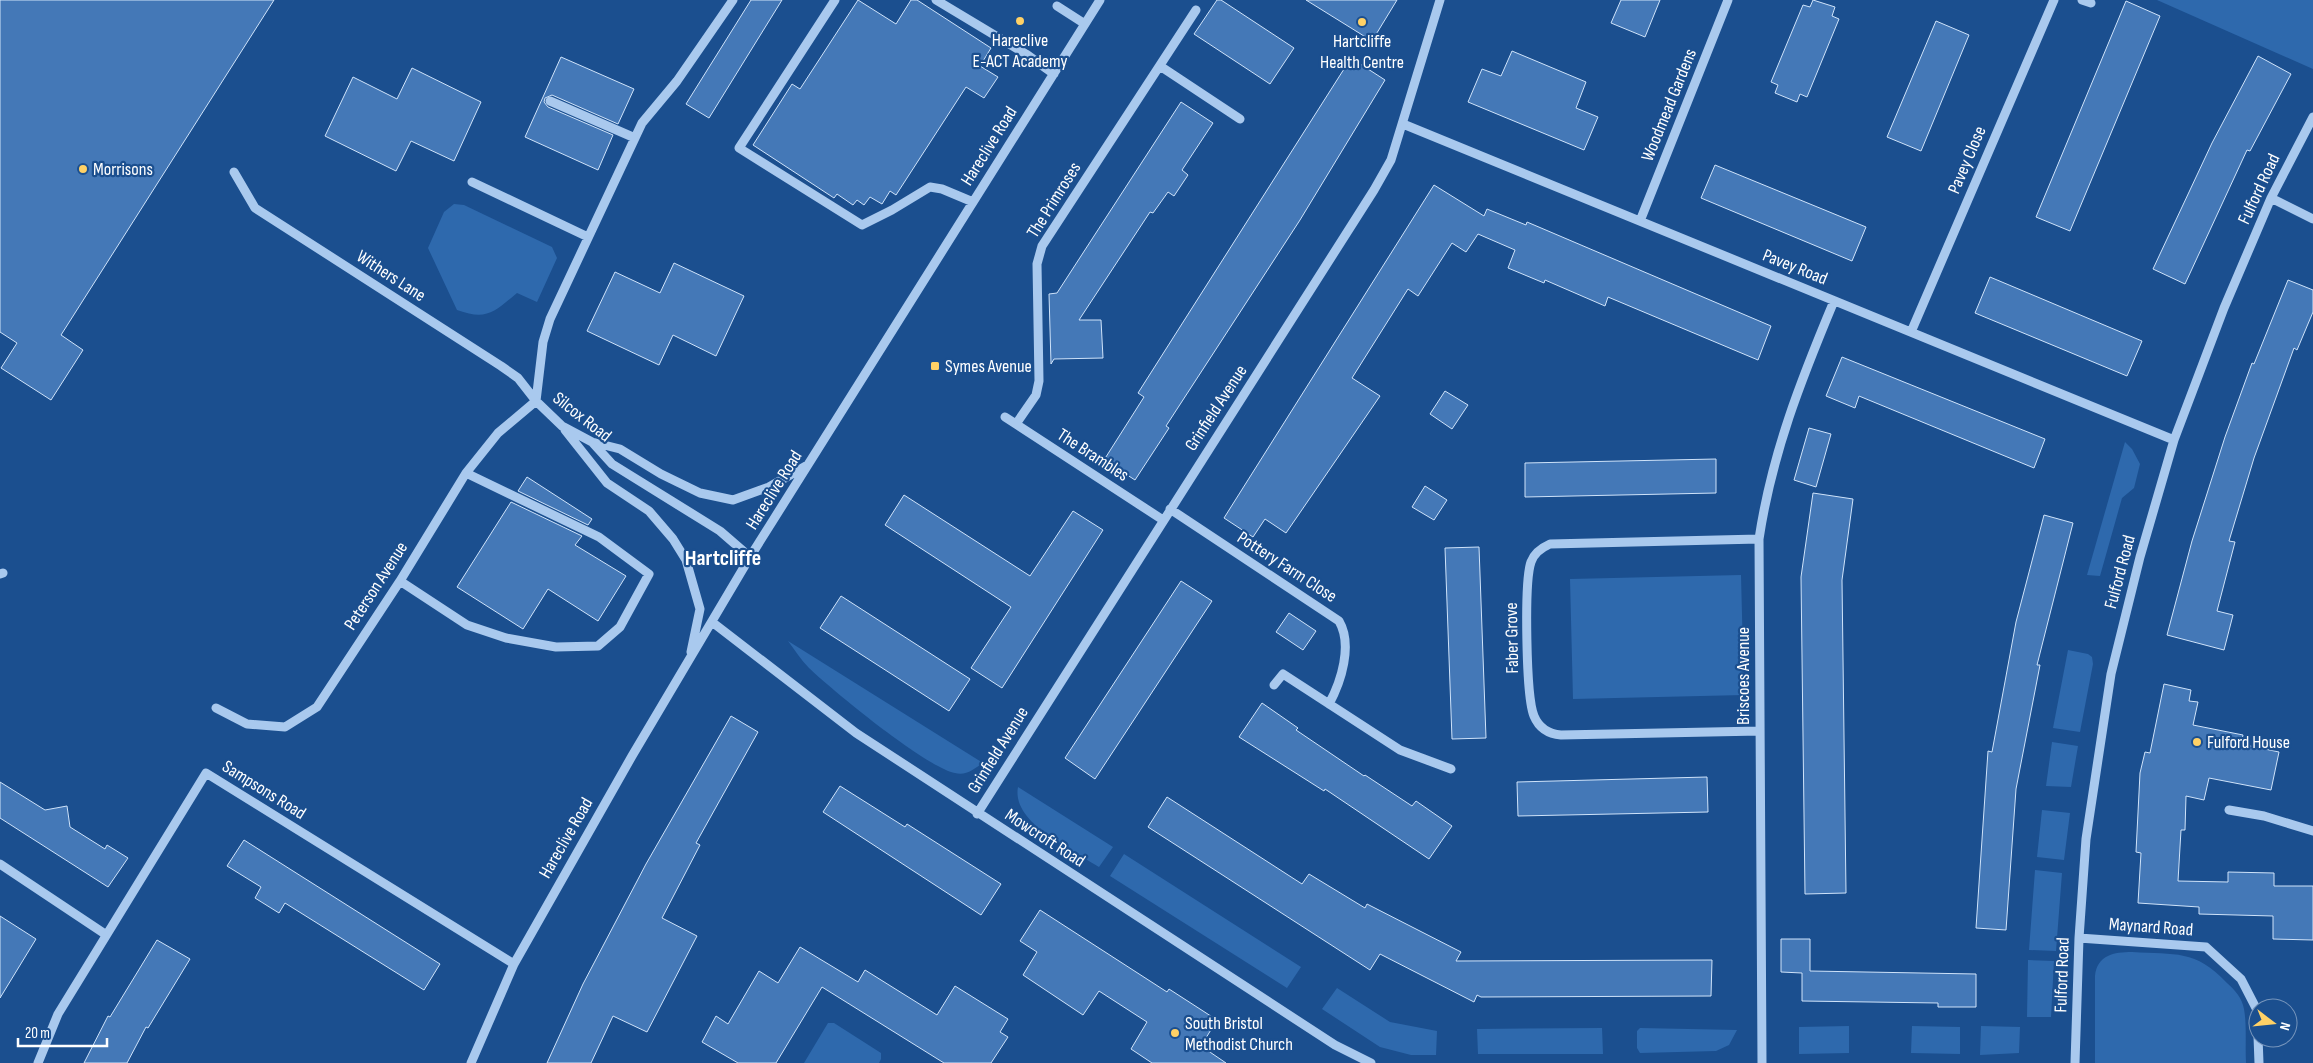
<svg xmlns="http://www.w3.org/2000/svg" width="2313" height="1063" font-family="'Sofia Sans Condensed',sans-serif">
<rect width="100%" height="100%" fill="#1b4f8f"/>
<!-- green -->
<path fill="#2e69ad" d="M 2157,0 L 2313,0 L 2313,69 Z
M 454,204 L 464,205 L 552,247 L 557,258 L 537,302 L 517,293 C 494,312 487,321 457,310 L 428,248 L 444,212 Z
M 2125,442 L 2132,449 L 2140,464 L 2134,488 L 2122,498 L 2100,576 L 2087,575 Z
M 1741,575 L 1744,695 L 1573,699 L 1570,579 Z
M 788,641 L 983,763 C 974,769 966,776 955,773 C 927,768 833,691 809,668 C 801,660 795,650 788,641 Z
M 2068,650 L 2088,654 L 2092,657 L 2093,664 L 2080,732 L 2053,728 Z
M 2052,742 L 2078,746 L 2071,787 L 2046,786 Z
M 1018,787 L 1113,847 L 1099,867 C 1074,851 1011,823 1018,787 Z
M 2042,810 L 2070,813 L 2064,860 L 2037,857 Z
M 1124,854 L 1301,967 L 1287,988 L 1110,876 Z
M 2035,870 L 2062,873 L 2056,951 L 2029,950 Z
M 2132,952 C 2176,955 2195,949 2227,983 C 2235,990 2242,998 2244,1009 C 2247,1026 2245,1045 2246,1063 L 2095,1063 L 2095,976 C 2097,955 2114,952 2132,952 Z
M 2028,960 L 2054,961 L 2051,1017 L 2027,1017 Z
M 1337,988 L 1390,1022 L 1437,1031 L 1436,1055 L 1411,1055 L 1380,1047 L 1322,1009 Z
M 828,1023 L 834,1023 L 881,1053 L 881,1059 L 879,1063 L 804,1063 Z
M 1849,1026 L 1849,1053 L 1799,1054 L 1799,1027 Z
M 1912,1026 L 1960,1027 L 1960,1054 L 1911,1053 Z
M 1981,1026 L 2020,1027 L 2019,1053 L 1980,1055 Z
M 1602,1028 L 1603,1054 L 1478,1054 L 1477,1029 Z
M 1640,1028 L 1737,1030 L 1729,1045 L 1716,1051 L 1640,1053 L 1637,1048 L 1637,1031 Z"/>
<!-- building -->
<path fill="#4478b7" stroke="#cfe3fa" d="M 0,0 L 274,0 L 61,335 L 83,350 L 51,400 L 1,368 L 17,343 L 0,332 Z
M 751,0 L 782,0 L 709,118 L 686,104 Z
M 858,0 L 896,24 L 911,0 L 917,0 L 991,48 L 980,66 L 998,77 L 984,98 L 966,87 L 896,195 L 890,191 L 882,204 L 870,197 L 864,205 L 857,200 L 853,205 L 837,194 L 834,198 L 753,145 L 792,84 L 800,89 Z
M 1217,0 L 1221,0 L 1294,48 L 1270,84 L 1194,34 Z
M 1306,0 L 1397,0 L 1372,41 Z
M 1621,0 L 1660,0 L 1645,37 L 1611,23 Z
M 1813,0 L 1835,7 L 1832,16 L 1839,19 L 1807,97 L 1800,94 L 1797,102 L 1775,93 L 1778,85 L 1771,82 L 1803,5 L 1810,7 Z
M 2126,1 L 2160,16 L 2070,231 L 2036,217 Z
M 1936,21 L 1969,35 L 1921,151 L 1887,137 Z
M 1512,51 L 1586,82 L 1576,108 L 1598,117 L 1584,150 L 1468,102 L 1482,69 L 1501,76 Z
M 2258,56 L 2291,74 L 2250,151 L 2247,150 L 2185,284 L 2153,269 L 2212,143 Z
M 561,57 L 634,89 L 618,124 L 552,95 L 545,98 L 544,102 L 548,107 L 613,135 L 598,170 L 525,137 Z
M 1351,58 L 1385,80 L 1300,220 L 1166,426 L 1169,428 L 1135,480 L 1104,460 L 1144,397 L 1138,393 Z
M 412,68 L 481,102 L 454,161 L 411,141 L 396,171 L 325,136 L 353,77 L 397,99 Z
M 1181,102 L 1213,123 L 1182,170 L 1188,175 L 1174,196 L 1168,192 L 1153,213 L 1150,212 L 1079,320 L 1101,320 L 1103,358 L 1054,359 L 1051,364 L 1049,294 L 1057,293 Z
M 1715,165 L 1866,227 L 1852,261 L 1701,198 Z
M 1434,185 L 1484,216 L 1487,209 L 1526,225 L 1527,222 L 1771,326 L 1758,360 L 1608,297 L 1605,306 L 1545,280 L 1544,283 L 1508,268 L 1515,250 L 1478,234 L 1466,252 L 1452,243 L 1418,296 L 1408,289 L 1352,378 L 1380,396 L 1286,533 L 1265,519 L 1253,537 L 1224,518 Z
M 674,263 L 744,296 L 716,356 L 673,335 L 659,365 L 587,331 L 615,272 L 660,293 Z
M 1990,277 L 2142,341 L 2127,376 L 1975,313 Z
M 2288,280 L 2313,290 L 2313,312 L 2297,350 L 2294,348 L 2254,458 L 2229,541 L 2235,542 L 2217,611 L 2233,615 L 2224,650 L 2167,635 L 2192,541 L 2225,437 L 2252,363 L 2254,364 Z
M 1842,357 L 2045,439 L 2034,468 L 1859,396 L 1855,408 L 1826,396 Z
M 1445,391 L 1468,405 L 1452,429 L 1430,414 Z
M 1809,428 L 1831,434 L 1816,487 L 1794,480 Z
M 1716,459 L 1716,493 L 1525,497 L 1525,463 Z
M 527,477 L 592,519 L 588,525 L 518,491 Z
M 1425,486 L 1447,500 L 1434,520 L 1412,507 Z
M 1813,493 L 1853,499 L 1842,580 L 1846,893 L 1805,894 L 1801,577 Z
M 904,495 L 1030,576 L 1073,511 L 1103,530 L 1002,688 L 971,668 L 1011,607 L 885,525 Z
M 511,502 L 582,536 L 575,545 L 626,576 L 598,621 L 548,589 L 523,629 L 457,587 Z
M 2044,515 L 2073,523 L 2037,665 L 2040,665 L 2016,789 L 2006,930 L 1976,928 L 1988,751 L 1992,752 L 2016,622 Z
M 1479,547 L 1486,738 L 1452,739 L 1445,548 Z
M 1181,581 L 1212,601 L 1095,779 L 1065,758 Z
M 841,596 L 970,679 L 949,711 L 820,628 Z
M 1289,613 L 1316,631 L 1303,650 L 1276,632 Z
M 2164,684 L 2191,690 L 2189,701 L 2198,702 L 2193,725 L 2243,735 L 2241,744 L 2279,752 L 2271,790 L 2209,778 L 2204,800 L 2186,796 L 2185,830 L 2181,830 L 2178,881 L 2228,882 L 2228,872 L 2274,873 L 2274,886 L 2313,886 L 2313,940 L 2273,939 L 2273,916 L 2199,914 L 2199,907 L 2138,903 L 2141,853 L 2136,852 L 2140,773 L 2145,752 L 2150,753 Z
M 1262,703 L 1298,728 L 1296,730 L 1364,776 L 1365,775 L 1412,806 L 1416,801 L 1452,826 L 1429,859 L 1325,789 L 1324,791 L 1239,737 Z
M 731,716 L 758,732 L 696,843 L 700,845 L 662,918 L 697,936 L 647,1032 L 613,1016 L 591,1063 L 547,1063 L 583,984 L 646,864 Z
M 1707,777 L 1708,812 L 1518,816 L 1517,782 Z
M 0,782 L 45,810 L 67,806 L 70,827 L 105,849 L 107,845 L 128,858 L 108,887 L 0,818 Z
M 840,786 L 905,827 L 907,824 L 1001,884 L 981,915 L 823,812 Z
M 1167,797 L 1302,884 L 1309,874 L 1365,908 L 1367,904 L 1461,952 L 1456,961 L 1712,960 L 1711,996 L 1481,997 L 1477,995 L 1474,1002 L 1380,954 L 1370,970 L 1148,827 Z
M 244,840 L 440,964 L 424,990 L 285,903 L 279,913 L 255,898 L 261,887 L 227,866 Z
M 1040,910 L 1167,992 L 1169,989 L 1217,1020 L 1201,1046 L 1226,1063 L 1152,1063 L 1131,1049 L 1147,1022 L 1099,991 L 1083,1015 L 1023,975 L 1037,952 L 1020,941 Z
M 0,916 L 36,939 L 0,998 Z
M 1781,939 L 1810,939 L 1810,971 L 1976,974 L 1976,1007 L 1938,1007 L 1938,1003 L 1802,1001 L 1802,973 L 1781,972 Z
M 157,940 L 190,959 L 148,1028 L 146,1027 L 127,1063 L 84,1063 L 108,1016 L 110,1017 Z
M 800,947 L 858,982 L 865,970 L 937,1015 L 955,986 L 1008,1019 L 1000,1032 L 1008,1037 L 991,1063 L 944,1063 L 822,987 L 776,1063 L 738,1063 L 702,1042 L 716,1016 L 728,1024 L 759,971 L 778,983 Z"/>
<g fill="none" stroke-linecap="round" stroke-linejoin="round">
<!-- minor -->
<path stroke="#a9c9ee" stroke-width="9" d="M 733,0 L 677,81 L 642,123 L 550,319 L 543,342 L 536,401 L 562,426 L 592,442 L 612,464 L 720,531 L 750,557
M 835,0 L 739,148 L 862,225 L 892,210 L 930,187 L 942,189 L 973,202
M 936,0 L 1026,54 L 1054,74
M 2082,0 L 2091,3
M 1057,6 L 1085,24
M 1160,66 L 1240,119
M 550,101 L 635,138
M 1403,124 L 2174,440
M 472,182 L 588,237
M 2271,198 L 2313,219
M 1640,221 L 1728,0
M 1911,332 L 2054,0
M 1005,417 L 1163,520
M 1016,424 L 1036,395 L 1039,381 L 1037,264 L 1042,246 L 1196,10
M 565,430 L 607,483 L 649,511 L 673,539 L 686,560 L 700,609 L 691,652
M 592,442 L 620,449 L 661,474 L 700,493 L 733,500 L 769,487 L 806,466
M 1170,509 L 1339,621 C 1353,645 1341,682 1329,704
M 1759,539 L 1550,544 C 1541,548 1534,553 1531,562 C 1524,582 1526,697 1534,716 C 1539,728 1549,734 1561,735 L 1760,731
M 0,574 L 3,573
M 400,581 L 467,625 L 506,638 L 556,647 L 598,646 L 620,627 L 649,574 L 599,537 L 466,473
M 712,622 L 856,733 L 1335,1045 L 1371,1063
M 1274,685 L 1283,674 L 1400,750 L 1451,769
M 216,708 L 247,724 L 285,727 L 317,707 L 400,581 L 466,473 L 498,433 L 536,401 L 518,378 L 501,366 L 255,208 L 234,172
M 2229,810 L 2264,816 L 2313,831
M 977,814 L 1374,190 L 1391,160 L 1440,0
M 0,864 L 105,934
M 2079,938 L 2206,947 L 2241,979 L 2257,1010 L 2259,1063
M 38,1063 L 58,1014 L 206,773 L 514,964
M 471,1063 L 514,964 L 632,756 L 750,557 L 1100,0
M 1762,1063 L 1759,539 C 1772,453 1801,380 1834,301
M 2075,1063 L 2079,938 L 2086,839 L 2111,674 L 2140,557 L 2174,440 L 2224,308 L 2271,198 L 2313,117"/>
</g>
<!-- markers -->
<g fill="#ffd166" stroke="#1b4f8f" stroke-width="2">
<circle cx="1020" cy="21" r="5"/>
<circle cx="1362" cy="22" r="5"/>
<circle cx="83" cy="169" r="5"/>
<rect x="930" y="361" width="10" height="10" rx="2.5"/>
<circle cx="2197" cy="742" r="5"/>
<circle cx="1175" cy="1033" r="5"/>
</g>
<g text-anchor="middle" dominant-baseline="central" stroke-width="4.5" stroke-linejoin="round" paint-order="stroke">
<!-- poi labels -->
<g font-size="18" fill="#fff" stroke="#1b4f8f" text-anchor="start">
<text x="1020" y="40" text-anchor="middle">Hareclive<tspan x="1020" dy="21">E-ACT Academy</tspan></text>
<text x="1362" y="41" text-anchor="middle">Hartcliffe<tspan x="1362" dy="21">Health Centre</tspan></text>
<text x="93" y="169">Morrisons</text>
<text x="945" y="366">Symes Avenue</text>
<text x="2207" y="742">Fulford House</text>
<text x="1185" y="1023">South Bristol<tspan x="1185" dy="21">Methodist Church</tspan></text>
</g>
<!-- street labels -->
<g font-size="18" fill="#fff" stroke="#1b4f8f">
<text transform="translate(1669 105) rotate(-68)">Woodmead Gardens</text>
<text transform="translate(989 146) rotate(-58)">Hareclive Road</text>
<text transform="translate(1967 160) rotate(-67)">Pavey Close</text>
<text transform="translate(2259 189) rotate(-65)">Fulford Road</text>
<text transform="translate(1054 200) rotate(-58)">The Primroses</text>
<text transform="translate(1795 267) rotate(22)">Pavey Road</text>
<text transform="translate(391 276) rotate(33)">Withers Lane</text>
<text transform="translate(1216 408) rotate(-57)">Grinfield Avenue</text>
<text transform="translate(582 417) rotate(38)">Silcox Road</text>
<text transform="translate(1093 455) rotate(33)">The Brambles</text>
<text transform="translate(774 490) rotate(-58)">Hareclive Road</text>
<text transform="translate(1287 567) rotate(33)">Pottery Farm Close</text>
<text transform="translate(2120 572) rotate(-75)">Fulford Road</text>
<text transform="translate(376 586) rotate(-57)">Peterson Avenue</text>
<text transform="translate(1512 638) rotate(-91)">Faber Grove</text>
<text transform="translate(1743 676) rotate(-90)">Briscoes Avenue</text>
<text transform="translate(998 750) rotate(-58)">Grinfield Avenue</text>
<text transform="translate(264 790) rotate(32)">Sampsons Road</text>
<text transform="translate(566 838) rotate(-60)">Hareclive Road</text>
<text transform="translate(1045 838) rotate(33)">Mowcroft Road</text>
<text transform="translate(2151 927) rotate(4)">Maynard Road</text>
<text transform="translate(2062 975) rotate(-88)">Fulford Road</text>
</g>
<!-- district labels -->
<g font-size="22" font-weight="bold" fill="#fff" stroke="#1b4f8f">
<text x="723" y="558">Hartcliffe</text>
</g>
</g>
<!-- north arrow -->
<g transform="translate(2273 1023) rotate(106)"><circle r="24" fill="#1b4f8f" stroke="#7695bc"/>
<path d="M0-4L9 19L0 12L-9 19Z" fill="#ffd166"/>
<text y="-8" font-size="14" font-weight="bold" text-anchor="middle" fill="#ffffff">N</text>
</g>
<!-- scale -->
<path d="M18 1038v8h89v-8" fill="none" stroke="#ffffff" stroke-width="2.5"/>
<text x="25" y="1038" font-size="15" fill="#ffffff" stroke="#1b4f8f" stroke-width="4" paint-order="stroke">20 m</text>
</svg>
